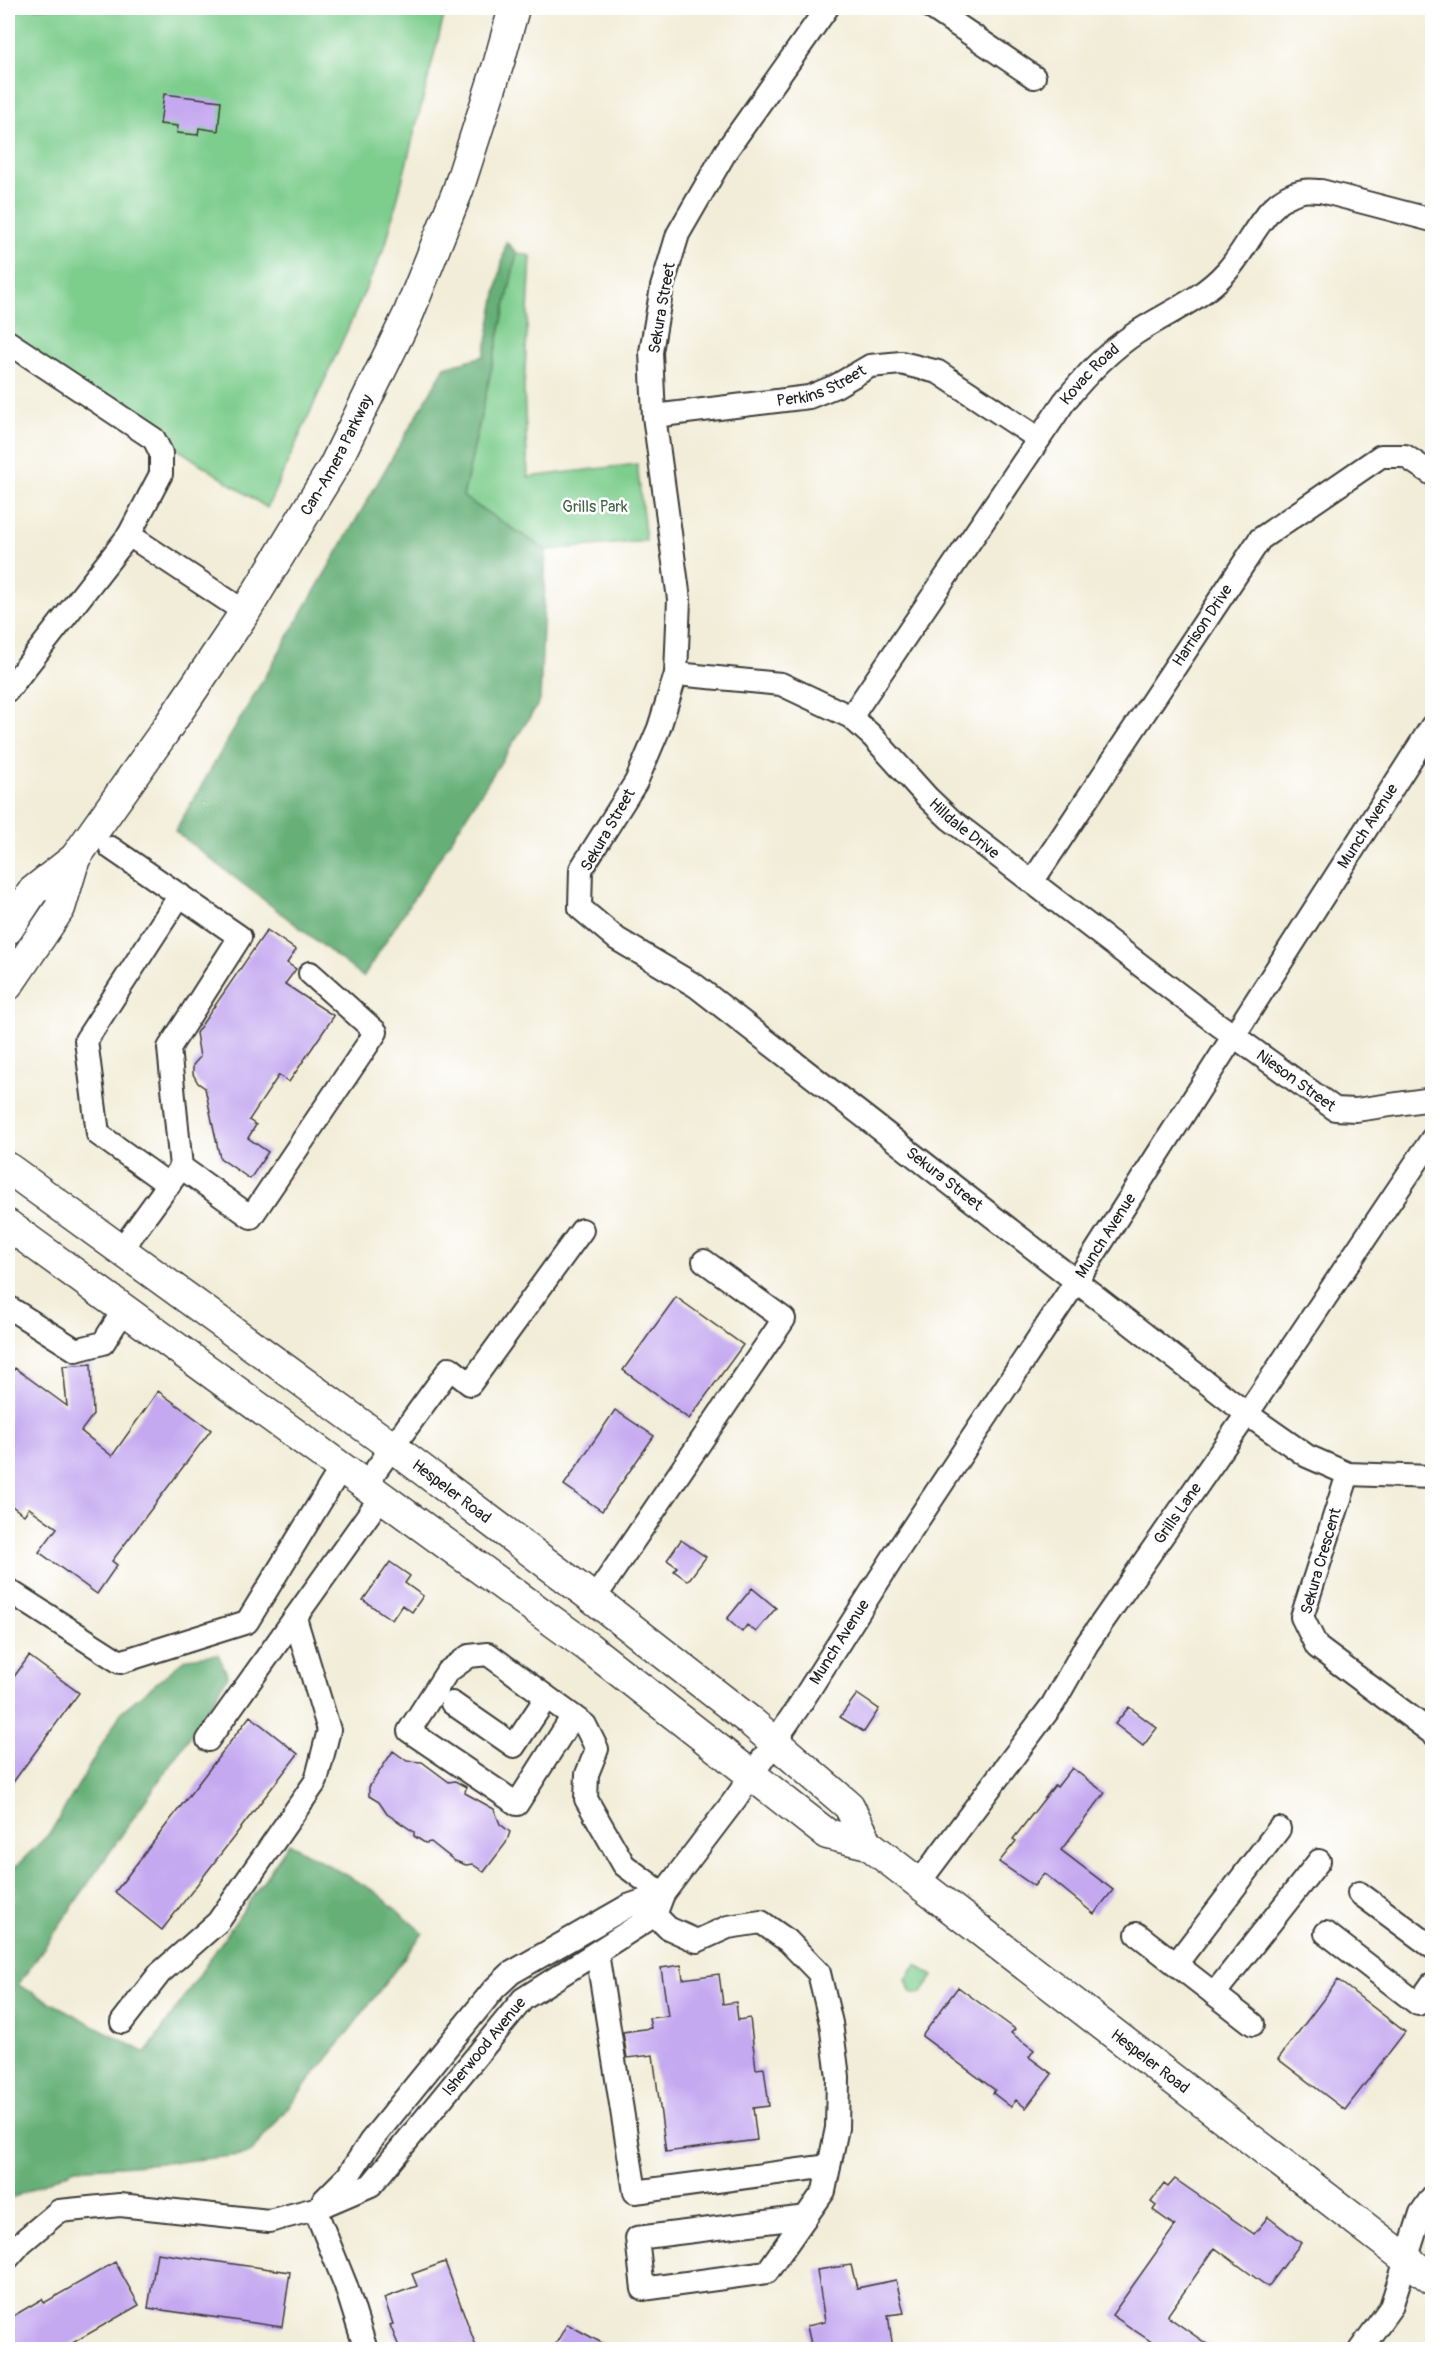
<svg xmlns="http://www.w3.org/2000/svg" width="1440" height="2357" font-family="Pangolin,sans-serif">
<rect width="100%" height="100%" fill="#fff"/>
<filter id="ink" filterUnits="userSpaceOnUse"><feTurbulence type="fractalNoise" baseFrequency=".0167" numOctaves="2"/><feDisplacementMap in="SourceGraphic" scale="12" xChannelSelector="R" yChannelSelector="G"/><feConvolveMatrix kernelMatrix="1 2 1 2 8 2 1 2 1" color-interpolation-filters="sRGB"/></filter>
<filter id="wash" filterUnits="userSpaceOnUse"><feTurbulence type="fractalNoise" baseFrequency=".008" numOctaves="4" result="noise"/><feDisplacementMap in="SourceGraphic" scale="24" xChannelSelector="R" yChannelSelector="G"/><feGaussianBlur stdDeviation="1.35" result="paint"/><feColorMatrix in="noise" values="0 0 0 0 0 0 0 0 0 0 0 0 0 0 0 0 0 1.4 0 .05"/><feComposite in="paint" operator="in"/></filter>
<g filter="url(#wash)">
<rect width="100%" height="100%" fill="#f2edd8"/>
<!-- green -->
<path fill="#7dcd8d" stroke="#4c7454" stroke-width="1.5" d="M 8,8 L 446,8 L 386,244 L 267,508 L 8,337 Z
M 517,253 L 531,256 L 524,389 L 528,477 L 637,464 L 646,541 L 546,550 L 463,497 Z
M 916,1965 L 933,1976 L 922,1993 L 914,1994 L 910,1991 L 906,1979 Z"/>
<!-- forest -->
<path fill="#66b078" stroke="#41664a" stroke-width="1.5" d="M 506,242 L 517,253 L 463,497 L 546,550 L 540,701 L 363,977 L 175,831 L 445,367 L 484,356 Z
M 218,1654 L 228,1676 L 201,1720 L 18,1985 L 146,2053 L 289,1843 L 376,1892 L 423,1933 L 339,2044 L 250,2154 L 177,2162 L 75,2169 L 8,2200 L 8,1874 L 50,1833 L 122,1711 L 187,1658 Z"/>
<g id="blocks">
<!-- building -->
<path fill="#c5a9f0" d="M 164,94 L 221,101 L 218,131 L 199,128 L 198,135 L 177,133 L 178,126 L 160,124 Z
M 267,930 L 296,950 L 287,963 L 296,969 L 285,984 L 334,1016 L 289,1082 L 279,1075 L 249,1120 L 256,1125 L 248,1138 L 268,1152 L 250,1179 L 220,1158 L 205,1088 L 198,1083 L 193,1074 L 193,1065 L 200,1057 L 196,1033 Z
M 676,1297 L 743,1345 L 689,1419 L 623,1370 Z
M 91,1364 L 93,1415 L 81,1431 L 112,1456 L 158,1391 L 211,1430 L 112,1561 L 117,1565 L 97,1594 L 39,1552 L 57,1528 L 29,1508 L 24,1515 L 8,1503 L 8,1378 L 15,1368 L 67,1406 L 63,1366 Z
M 615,1410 L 654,1436 L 602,1511 L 564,1485 Z
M 681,1540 L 706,1557 L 688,1581 L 674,1571 L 677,1567 L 667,1560 Z
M 390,1562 L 410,1576 L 405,1583 L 423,1596 L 412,1612 L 402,1605 L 392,1620 L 363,1600 Z
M 752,1588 L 776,1608 L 756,1632 L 747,1625 L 742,1632 L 727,1619 Z
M 29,1656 L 79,1693 L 8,1789 L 8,1685 Z
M 857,1694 L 879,1709 L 864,1732 L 840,1717 Z
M 1129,1707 L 1157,1728 L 1143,1746 L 1115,1724 Z
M 250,1716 L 298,1754 L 162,1930 L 115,1892 Z
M 393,1751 L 407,1761 L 422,1762 L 449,1782 L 455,1781 L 466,1787 L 465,1793 L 494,1809 L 500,1824 L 510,1832 L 506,1843 L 484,1872 L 472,1864 L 466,1865 L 455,1861 L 431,1842 L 425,1843 L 414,1836 L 414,1832 L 387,1814 L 379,1802 L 369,1796 L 369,1787 Z
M 1072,1768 L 1105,1793 L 1061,1850 L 1113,1890 L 1094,1914 L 1044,1873 L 1034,1886 L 999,1862 L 1016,1841 L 1013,1839 L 1055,1785 L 1057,1787 Z
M 681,1965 L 683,1979 L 719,1974 L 723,2004 L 736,2002 L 738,2020 L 750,2018 L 756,2069 L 764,2068 L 769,2106 L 753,2108 L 757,2140 L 666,2152 L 653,2055 L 627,2058 L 623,2032 L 651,2028 L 649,2018 L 668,2016 L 661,1968 Z
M 1338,1980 L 1405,2032 L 1345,2110 L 1278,2059 Z
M 958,1987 L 1015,2029 L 1011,2033 L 1034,2050 L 1029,2057 L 1052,2074 L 1026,2108 L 1016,2100 L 1011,2107 L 993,2093 L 995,2090 L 922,2036 Z
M 1175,2179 L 1254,2234 L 1268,2217 L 1301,2243 L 1268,2287 L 1215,2248 L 1167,2316 L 1214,2349 L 1162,2349 L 1112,2315 L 1175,2226 L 1153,2210 L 1156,2206 L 1151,2202 L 1164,2184 L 1168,2187 Z
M 157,2253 L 290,2272 L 282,2327 L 148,2308 Z
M 115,2262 L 139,2305 L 62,2349 L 8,2349 L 8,2319 L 42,2299 L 44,2303 Z
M 445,2262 L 477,2349 L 400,2349 L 390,2325 L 393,2324 L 384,2298 L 417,2286 L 412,2274 Z
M 851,2265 L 857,2288 L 896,2280 L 904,2313 L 888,2315 L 893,2349 L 856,2349 L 855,2346 L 840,2349 L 812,2349 L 807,2326 L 825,2322 L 817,2270 Z
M 567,2324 L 613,2349 L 553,2349 Z"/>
</g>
</g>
<g filter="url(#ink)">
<use href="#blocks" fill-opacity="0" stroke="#3c3b38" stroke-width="1.5"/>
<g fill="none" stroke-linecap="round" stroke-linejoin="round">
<defs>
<g id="minor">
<path id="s1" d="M 827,8 L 726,151 L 678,234 L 662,287 L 651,352 L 654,416 L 679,599 L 676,674 L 659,728 L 636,782 L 581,869 L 580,908 L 617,939 L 696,986 L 1247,1414 L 1307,1456 L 1348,1474 L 1432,1477"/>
<path d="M 932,8 L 1034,77"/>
<path d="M 8,342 L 154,439 L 161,453 L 161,474 L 129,535 L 245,612"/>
<path id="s2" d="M 654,416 L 809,397 L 836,386 L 870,366 L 901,363 L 938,372 L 1039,439"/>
<path id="s3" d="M 676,674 L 781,684 L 851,717 L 872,736 L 928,798 L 950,819 L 1212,1020 L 1335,1109 L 1356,1110 L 1432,1099"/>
<path d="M 8,690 L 129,535"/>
<path id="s4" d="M 851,717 L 1064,402 C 1085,376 1107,352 1136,333 C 1166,313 1201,300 1226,272 C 1250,247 1264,198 1303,191 C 1308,190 1315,191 1321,191 L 1432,220"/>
<path d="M 111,848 L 240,937 L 169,1048 L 181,1167 L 251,1217 L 376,1032 L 310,973"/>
<path id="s5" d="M 1032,882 L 1260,539 L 1381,456 L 1405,456 L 1432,474"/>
<path d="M 169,1185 L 98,1134 L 86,1040 L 180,895"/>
<path d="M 121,1250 L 177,1173"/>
<path d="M 8,1307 L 76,1350 L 103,1343 L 124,1310"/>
<path d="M 1348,1474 L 1302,1617 L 1317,1647 L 1432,1733"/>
<path d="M 365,1485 L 450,1368 L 470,1384 L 582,1230"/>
<path d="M 8,1590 L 120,1662 L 247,1622 L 341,1468"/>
<path d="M 594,1599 L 784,1319 L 704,1261"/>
<path d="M 452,1703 L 514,1746 L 546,1698"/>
<path d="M 573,1716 L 517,1804 L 409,1731 L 447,1672 L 469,1656 L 488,1654 L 585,1725 L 597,1749 L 587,1774 L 586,1799 L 624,1865 L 663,1894"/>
<path d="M 208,1740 L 381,1497"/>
<path id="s6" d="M 918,1884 L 1053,1704 L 1087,1644 L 1247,1414 L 1432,1139"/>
<path d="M 1359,1893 L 1432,1947"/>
<path d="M 655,1915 L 668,1928 L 697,1941 L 728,1927 L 761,1922 L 788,1941 L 819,1973 L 831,2023 L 838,2077 L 837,2128 L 824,2191 L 767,2272 L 643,2289 L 637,2238 L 806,2217"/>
<path d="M 1326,1933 L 1418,2004 L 1432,1984"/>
<path d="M 1137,1934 L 1253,2024"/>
<path d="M 597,1953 L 635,2192 L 829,2166"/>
<path d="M 1176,1964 L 1279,1829"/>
<path d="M 1214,1994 L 1319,1861"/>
<path d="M 122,2022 L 160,1973 L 218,1922 L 316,1781 L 329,1730 L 295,1618"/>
<path d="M 324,2200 L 348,2176 L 370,2142 L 494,1989 L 511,1973 L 628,1906 L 663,1894"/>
<path d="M 315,2209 L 346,2286 L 366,2350"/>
<path id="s7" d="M 8,2258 L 22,2242 L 59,2211 L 120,2205 L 269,2221 L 315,2209 L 371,2185 L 523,1999 L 655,1915 L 663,1894 L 736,1798 L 797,1709 L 896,1553 L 1089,1262 L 1432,726"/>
<path d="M 1360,2350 L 1391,2307 L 1421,2213 L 1432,2197"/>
</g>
<g id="major">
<path id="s8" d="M 8,929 L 33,891 L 75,858 L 165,731 L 245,612 L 334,466 L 408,315 L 458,190 L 499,62 L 514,8"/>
<path d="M 8,985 L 60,908 L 75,858"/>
<path id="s9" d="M 8,1168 L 391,1446 L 594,1599 L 750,1721 L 849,1806 L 868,1844"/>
<path id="s10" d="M 8,1225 L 588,1647 L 827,1834 L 868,1844 L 1432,2279"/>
</g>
</defs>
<!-- minor casing -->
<use href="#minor" stroke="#3c3b38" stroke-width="26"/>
<!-- major casing -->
<use href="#major" stroke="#3c3b38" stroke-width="33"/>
<!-- minor -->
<use href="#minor" stroke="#fff" stroke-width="22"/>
<!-- major -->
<use href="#major" stroke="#fff" stroke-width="30"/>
</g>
</g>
<g text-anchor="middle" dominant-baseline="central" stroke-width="5" stroke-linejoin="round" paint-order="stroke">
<!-- street labels -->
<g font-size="16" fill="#1c1c1c" stroke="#fff">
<text transform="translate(662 308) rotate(-80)">Sekura Street</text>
<text stroke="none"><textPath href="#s4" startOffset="418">Kovac Road</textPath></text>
<text stroke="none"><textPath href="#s2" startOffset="171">Perkins Street</textPath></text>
<text stroke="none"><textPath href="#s8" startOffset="580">Can-Amera Parkway</textPath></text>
<text stroke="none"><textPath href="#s5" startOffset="308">Harrison Drive</textPath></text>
<text stroke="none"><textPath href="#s7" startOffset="2088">Munch Avenue</textPath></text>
<text stroke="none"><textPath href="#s3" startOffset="342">Hilldale Drive</textPath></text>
<text transform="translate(608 830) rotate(-60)">Sekura Street</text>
<text stroke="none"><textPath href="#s3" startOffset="759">Nieson Street</textPath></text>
<text stroke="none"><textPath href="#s1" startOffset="1428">Sekura Street</textPath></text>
<text stroke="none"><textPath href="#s7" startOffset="1602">Munch Avenue</textPath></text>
<text stroke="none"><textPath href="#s9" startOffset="549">Hespeler Road</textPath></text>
<text stroke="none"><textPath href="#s6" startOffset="453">Grills Lane</textPath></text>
<text transform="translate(1321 1561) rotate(-74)">Sekura Crescent</text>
<text stroke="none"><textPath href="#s7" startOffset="1116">Munch Avenue</textPath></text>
<text stroke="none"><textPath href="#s7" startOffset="568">Isherwood Avenue</textPath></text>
<text stroke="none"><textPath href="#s10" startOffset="1419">Hespeler Road</textPath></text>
</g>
<!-- park labels -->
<g font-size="16" fill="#436349" stroke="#fff">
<text x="595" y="507">Grills Park</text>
</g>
</g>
<!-- margin -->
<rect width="1440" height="2357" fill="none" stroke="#fff" stroke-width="30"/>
</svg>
